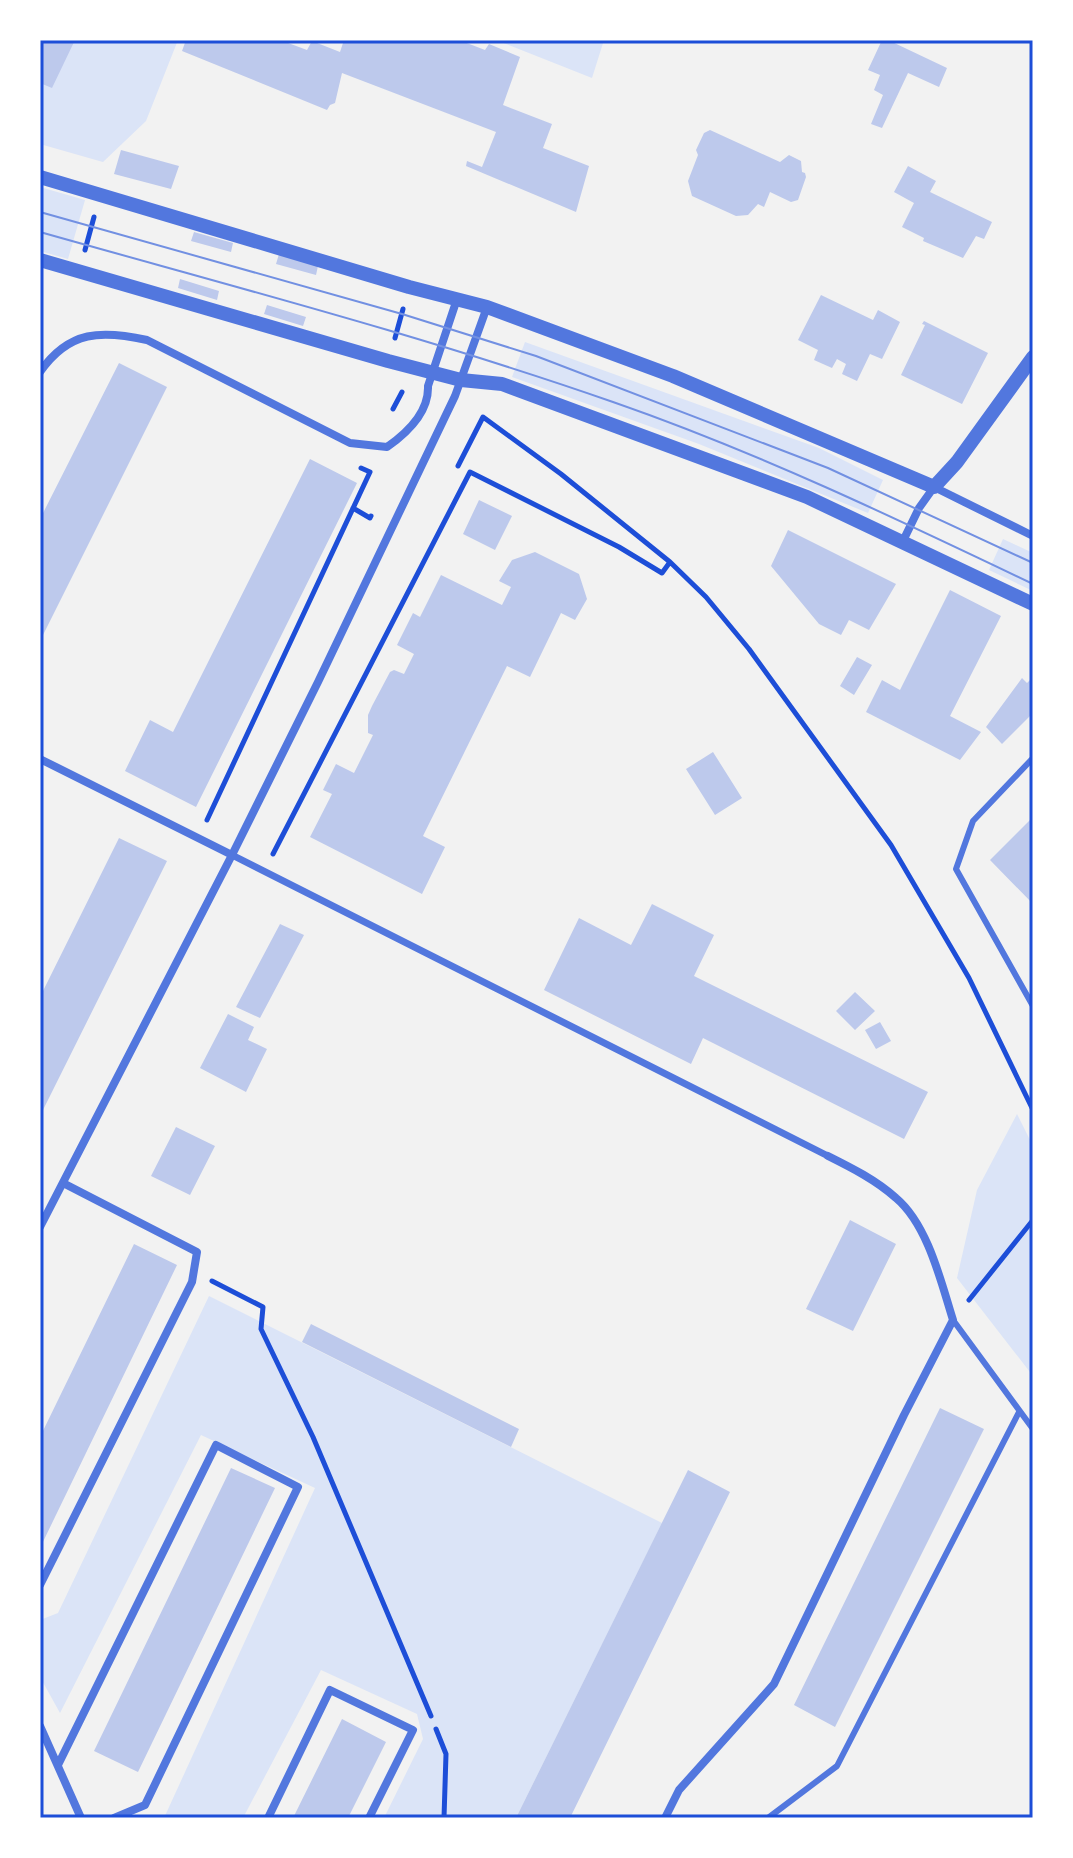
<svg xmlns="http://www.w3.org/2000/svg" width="1073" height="1858" font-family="'Asap Condensed',sans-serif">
<rect width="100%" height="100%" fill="#f2f2f2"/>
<!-- green -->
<path fill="#dbe4f7" d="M 40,40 L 178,40 L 146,121 L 103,162 L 40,144 Z
M 496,40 L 604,40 L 592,78 Z
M 40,187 L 85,200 L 68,259 L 40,251 Z
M 525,342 L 819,448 L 883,480 L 868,513 L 699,444 L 512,377 Z
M 1003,539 L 1033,553 L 1033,591 L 989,570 Z
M 1017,1114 L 1033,1146 L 1033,1376 L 957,1278 L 977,1190 Z
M 209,1296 L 662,1523 L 516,1818 L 384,1818 L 423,1739 L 417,1714 L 321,1670 L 243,1818 L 164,1818 L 315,1488 L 201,1435 L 60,1713 L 40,1677 L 40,1620 L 58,1613 Z"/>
<!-- building -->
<path fill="#bdc9ec" d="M 40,40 L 75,40 L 52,88 L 40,83 Z
M 186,40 L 280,40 L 307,50 L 312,41 L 340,52 L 344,40 L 459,40 L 485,50 L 489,44 L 520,57 L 503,105 L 552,124 L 543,148 L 589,166 L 576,212 L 466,166 L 467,161 L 482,167 L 496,132 L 342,73 L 335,103 L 330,105 L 327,110 L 182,51 Z
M 882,40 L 888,40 L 947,68 L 939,87 L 908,73 L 882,128 L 871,124 L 883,95 L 874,90 L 880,75 L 868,70 Z
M 710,130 L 780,162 L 789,155 L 801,161 L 802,172 L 805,173 L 806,177 L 798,200 L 791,202 L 770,192 L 764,207 L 758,204 L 748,215 L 736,216 L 692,196 L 688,181 L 698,155 L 696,150 L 704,133 Z
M 121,150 L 179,166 L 171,189 L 114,174 Z
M 908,166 L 936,181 L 930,192 L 992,222 L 984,239 L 976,236 L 963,258 L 923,241 L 924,238 L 902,227 L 914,203 L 894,192 Z
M 194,232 L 233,243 L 231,252 L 191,241 Z
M 279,254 L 318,266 L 316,275 L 276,264 Z
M 180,279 L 219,291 L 217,300 L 178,288 Z
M 821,295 L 873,320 L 878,310 L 900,322 L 882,359 L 870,354 L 857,381 L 842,374 L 846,364 L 837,359 L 832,368 L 814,360 L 818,350 L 798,340 Z
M 267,305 L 306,317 L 303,326 L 264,314 Z
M 924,321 L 988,353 L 962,404 L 901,375 L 925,325 L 922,324 Z
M 119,363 L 167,387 L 40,641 L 40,519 Z
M 310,459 L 357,483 L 196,807 L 125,771 L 150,720 L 173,732 Z
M 479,500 L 512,516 L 495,550 L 463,534 Z
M 788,530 L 896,584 L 869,630 L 849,620 L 841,635 L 819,624 L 771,566 Z
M 535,552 L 579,574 L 587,599 L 575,620 L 561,613 L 530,677 L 507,666 L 423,836 L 445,847 L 422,894 L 310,837 L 332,794 L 323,790 L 336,764 L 354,773 L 373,735 L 368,733 L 368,715 L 372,706 L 390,672 L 394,670 L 404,674 L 414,654 L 397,645 L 413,613 L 420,617 L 441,575 L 502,605 L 511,587 L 499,581 L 512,560 Z
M 950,590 L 1001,616 L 950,716 L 981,732 L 960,760 L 866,712 L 882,680 L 900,690 Z
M 857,657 L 872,665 L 854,695 L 840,686 Z
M 1033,677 L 1033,713 L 1002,744 L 986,727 L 1022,678 L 1027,683 Z
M 713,752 L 742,798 L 715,815 L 686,769 Z
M 1033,817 L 1033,904 L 990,860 Z
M 119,838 L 167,861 L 40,1116 L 40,997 Z
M 652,904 L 714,935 L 694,976 L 928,1092 L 904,1139 L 703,1038 L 691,1064 L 544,990 L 579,918 L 631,945 Z
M 280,924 L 304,935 L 260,1018 L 236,1007 Z
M 855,992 L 875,1011 L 855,1030 L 836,1011 Z
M 228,1014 L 254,1027 L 248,1040 L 267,1049 L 246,1092 L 200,1068 Z
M 880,1022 L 891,1041 L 876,1049 L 865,1030 Z
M 176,1127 L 215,1146 L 190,1195 L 151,1176 Z
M 850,1220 L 896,1244 L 853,1331 L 806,1309 Z
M 134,1244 L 177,1265 L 40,1548 L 40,1437 Z
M 311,1324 L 519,1429 L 511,1447 L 302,1342 Z
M 940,1408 L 984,1429 L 835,1727 L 794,1705 Z
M 231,1468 L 275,1488 L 138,1772 L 94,1751 Z
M 688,1470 L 730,1492 L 570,1818 L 516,1818 Z
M 342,1719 L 386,1742 L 348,1818 L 293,1818 Z"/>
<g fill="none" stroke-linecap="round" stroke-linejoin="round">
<!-- path -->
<path stroke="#1d4ed8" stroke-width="5" d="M 85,250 L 94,217
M 395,338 L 403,309
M 393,409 L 402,392
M 458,466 L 483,417 L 561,474 L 670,562 L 706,597 L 749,649 L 891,845 L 969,978 L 1033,1110
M 353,508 L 370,518 L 371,516
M 207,820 L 370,472 L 361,468
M 273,854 L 470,472 L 619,547 L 662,573 L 670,562
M 212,1281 L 263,1307 L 261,1329 L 313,1437 L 431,1716
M 969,1300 L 1033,1220
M 436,1729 L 446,1754 L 444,1818"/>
<!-- service -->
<path stroke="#5277de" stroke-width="6" d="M 1033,758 L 973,821 L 956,869 L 1033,1006
M 953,1320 L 1033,1429
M 768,1818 L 837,1766 L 1019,1412"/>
<!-- pedestrian -->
<path stroke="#5277de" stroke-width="7" d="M 232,855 L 828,1156"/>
<!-- minor -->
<path stroke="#5277de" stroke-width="8" d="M 40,372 C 69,330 102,330 147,340 L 350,443 L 387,447 C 407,433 429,413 428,386 L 457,299
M 903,541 L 919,508 L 934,487 L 1033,536
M 40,759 L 232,855
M 40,1227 L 232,855 L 318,682 L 455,396 L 487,307
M 40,1585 L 192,1282 L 197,1252 L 63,1183
M 40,1726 L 81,1818
M 58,1765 L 216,1445 L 298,1487 L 145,1805 L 114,1818
M 268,1818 L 330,1690 L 413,1730 L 369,1818
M 665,1818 L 679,1790 L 774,1684 L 904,1415 L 953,1320 C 941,1282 928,1225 896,1198 C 876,1180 852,1168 828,1156"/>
<!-- tertiary -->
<path stroke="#5277de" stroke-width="14" d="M 40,177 L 409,287 L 487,307 L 673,376 L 934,487 L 957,462 L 1033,357
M 40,260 L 388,361 L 461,380 L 502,384 L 807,497 L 1033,604"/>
<!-- tram -->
<path stroke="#7290e2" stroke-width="2" d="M 40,212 L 402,314 L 536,356 L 828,468 L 1033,563
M 40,232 C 231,286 424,336 613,402 C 757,452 895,518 1033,584"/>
</g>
<!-- border -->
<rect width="1073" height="1858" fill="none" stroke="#ffffff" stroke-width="84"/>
<rect x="42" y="42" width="989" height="1774" fill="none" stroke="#1d4ed8" stroke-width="3"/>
</svg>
